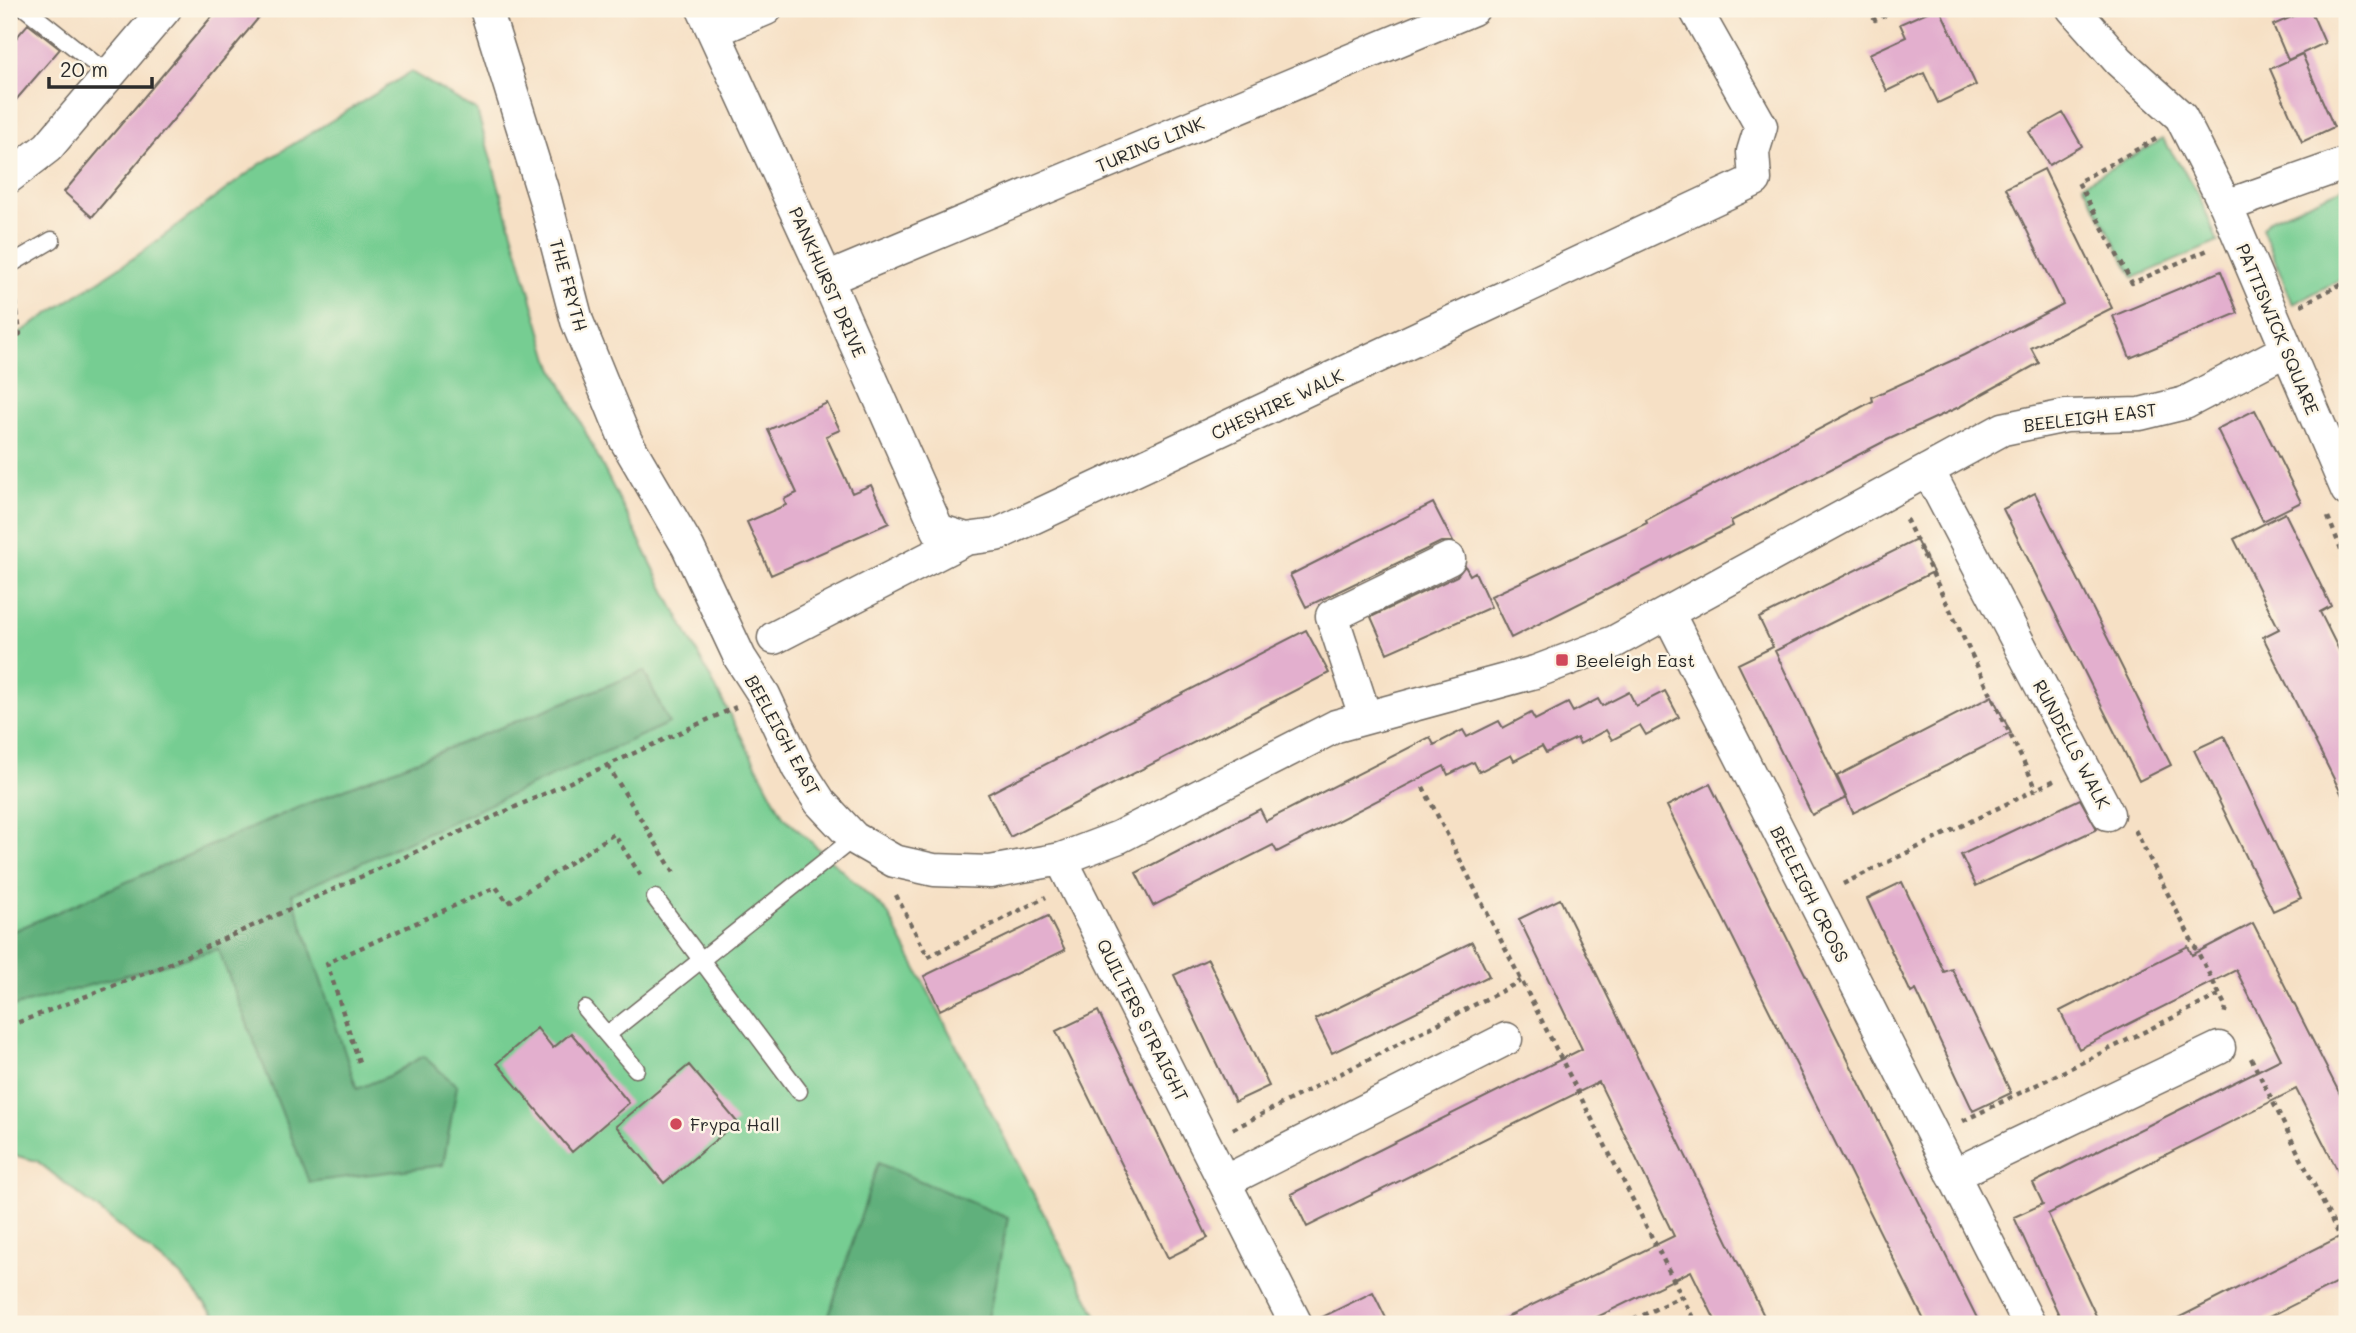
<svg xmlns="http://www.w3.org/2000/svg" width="2356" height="1333" font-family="Mali,sans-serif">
<rect width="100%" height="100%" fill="#fcf5e5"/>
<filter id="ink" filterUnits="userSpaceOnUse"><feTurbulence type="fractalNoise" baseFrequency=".0143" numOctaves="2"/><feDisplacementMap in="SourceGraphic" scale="14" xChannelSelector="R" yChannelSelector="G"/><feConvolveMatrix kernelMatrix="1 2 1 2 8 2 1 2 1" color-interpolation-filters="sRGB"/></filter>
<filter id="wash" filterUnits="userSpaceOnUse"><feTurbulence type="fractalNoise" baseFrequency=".00686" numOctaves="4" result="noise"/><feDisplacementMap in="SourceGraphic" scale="28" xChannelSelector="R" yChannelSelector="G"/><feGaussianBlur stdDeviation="1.57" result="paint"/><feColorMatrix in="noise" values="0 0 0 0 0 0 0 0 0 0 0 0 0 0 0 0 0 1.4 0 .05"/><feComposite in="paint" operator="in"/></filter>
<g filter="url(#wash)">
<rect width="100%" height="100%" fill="#f6e0c5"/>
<!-- green -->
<path fill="#76cd92" stroke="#507c5e" stroke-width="2" d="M 411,72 L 477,111 L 549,359 L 670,601 L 783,816 L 887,912 L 1101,1324 L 222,1324 L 180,1275 L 37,1161 L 9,1154 L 9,340 L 138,255 L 259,165 Z
M 2163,139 L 2198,193 L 2218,242 L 2134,278 L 2083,184 Z
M 2347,186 L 2347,276 L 2293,304 L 2262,228 L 2269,220 Z"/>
<!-- forest -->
<path fill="#60b07c" stroke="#466e54" stroke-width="2" d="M 644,671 L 669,723 L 292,894 L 357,1089 L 391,1075 L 423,1056 L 457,1086 L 443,1165 L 309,1182 L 218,949 L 9,1008 L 9,933 L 304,805 Z
M 878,1163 L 1008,1218 L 987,1324 L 848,1324 L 827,1321 Z"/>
<g id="blocks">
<!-- building -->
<path fill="#e3afce" d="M 218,9 L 266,9 L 92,217 L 64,192 Z
M 1934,9 L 1940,9 L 1976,85 L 1938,103 L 1924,73 L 1887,91 L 1869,54 L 1906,37 L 1900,24 Z
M 2310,9 L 2325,43 L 2288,60 L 2273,25 Z
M 28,24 L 60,49 L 9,108 L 9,46 Z
M 2302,54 L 2334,127 L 2302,142 L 2270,69 Z
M 2063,113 L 2082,146 L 2049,165 L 2029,132 Z
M 2044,169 L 2112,308 L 2031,348 L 2039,363 L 1959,407 L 1883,442 L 1731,521 L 1733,526 L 1511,638 L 1491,596 L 1647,523 L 1646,520 L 1873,401 L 1872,397 L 1964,355 L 2063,304 L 2006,188 Z
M 2221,271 L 2238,313 L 2130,358 L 2113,316 Z
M 827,403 L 840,430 L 826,436 L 852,493 L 871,485 L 889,523 L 771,575 L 747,522 L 786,505 L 784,499 L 797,493 L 768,430 Z
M 2255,410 L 2301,502 L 2263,521 L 2217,429 Z
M 2035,493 L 2171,765 L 2139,781 L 2003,509 Z
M 1433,503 L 1453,542 L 1441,542 L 1306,607 L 1290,575 Z
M 2285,513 L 2331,606 L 2320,612 L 2347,666 L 2347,805 L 2263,637 L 2279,629 L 2234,539 Z
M 1916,540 L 1933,572 L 1775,651 L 1846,798 L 1812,815 L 1738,664 L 1773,647 L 1759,618 Z
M 1465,566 L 1470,575 L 1475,572 L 1491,607 L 1387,653 L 1371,617 L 1457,576 Z
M 1306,630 L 1329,673 L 1010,837 L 988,794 Z
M 1665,691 L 1679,717 L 1646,735 L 1640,725 L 1612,740 L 1606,730 L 1580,744 L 1577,738 L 1546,753 L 1542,746 L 1514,761 L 1511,755 L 1479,772 L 1474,762 L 1448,775 L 1444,766 L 1277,852 L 1273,845 L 1153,906 L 1136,873 L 1260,809 L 1266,821 L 1430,737 L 1434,745 L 1463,730 L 1467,737 L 1499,721 L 1503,728 L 1531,713 L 1535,720 L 1568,703 L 1573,712 L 1598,699 L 1602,706 L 1629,692 L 1636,706 Z
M 1992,696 L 2011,733 L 1853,813 L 1837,776 Z
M 2224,736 L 2301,898 L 2273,911 L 2194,750 Z
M 1710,784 L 1980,1324 L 1926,1324 L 1667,806 Z
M 2080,799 L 2097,829 L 1976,886 L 1961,855 Z
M 1902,882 L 1944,972 L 1952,969 L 2011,1093 L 1973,1111 L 1916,990 L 1911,993 L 1867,899 Z
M 1560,899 L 1768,1324 L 1717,1324 L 1691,1271 L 1583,1324 L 1493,1324 L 1674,1236 L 1599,1082 L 1307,1227 L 1291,1194 L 1582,1049 L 1519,919 Z
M 1048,916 L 1065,950 L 940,1010 L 924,976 Z
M 2253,923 L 2347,1108 L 2347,1189 L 2296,1089 L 2048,1214 L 2100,1324 L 2063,1324 L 2014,1217 L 2043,1204 L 2033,1183 L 2281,1059 L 2236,970 L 2079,1049 L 2060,1011 L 2188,946 L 2192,955 Z
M 1472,942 L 1489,976 L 1332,1053 L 1315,1019 Z
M 1208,959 L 1269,1086 L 1235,1102 L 1174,975 Z
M 1098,1011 L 1208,1238 L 1168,1258 L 1056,1031 Z
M 537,1028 L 553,1048 L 571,1033 L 629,1103 L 572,1152 L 497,1063 Z
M 689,1065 L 737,1122 L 664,1183 L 616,1126 Z
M 2347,1233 L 2347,1278 L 2255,1324 L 2166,1324 Z
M 1373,1292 L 1389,1324 L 1314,1324 L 1314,1321 Z"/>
</g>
</g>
<g filter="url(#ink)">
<use href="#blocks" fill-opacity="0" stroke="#726a61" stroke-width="2"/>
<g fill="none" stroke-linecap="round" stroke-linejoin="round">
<defs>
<path id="lane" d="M 26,9 L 109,75
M 9,260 L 11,264 L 52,240
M 655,898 L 799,1091
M 585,1009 L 636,1069
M 607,1035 L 854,838"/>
<path id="street" d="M 486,9 L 545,199 L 577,321 L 626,441 L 688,547 L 740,658 L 764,695 L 798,768 L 820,802 L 854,838 L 894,861 L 934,870 L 990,872 L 1061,859 L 1119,837 L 1336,726 L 1535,672 L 1614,642 L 2003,429 L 2066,416 L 2140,414 L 2185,403 L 2286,350
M 703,9 L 827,279 L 938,530 L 966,539
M 2073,9 L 2119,61 L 2181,117 L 2226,206 L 2347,490
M 714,31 L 766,9
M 9,177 L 48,147 L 165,9
M 2226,206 L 2347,163
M 827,279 L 1473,9
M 1928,470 L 2108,814
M 1668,613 L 2029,1324
M 774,638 L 966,539 L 996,535 L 1755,180 L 1753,152 L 1761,126 L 1695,9
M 1365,716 L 1332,616 L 1449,559
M 1061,859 L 1296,1324
M 1953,1175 L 2219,1048
M 1226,1181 L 1506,1039"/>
</defs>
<!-- lane casing -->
<use href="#lane" stroke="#726a61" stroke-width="19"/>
<!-- street casing -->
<use href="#street" stroke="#726a61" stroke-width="35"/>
<!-- path -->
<path stroke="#726a61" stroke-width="4.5" stroke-dasharray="5 5" stroke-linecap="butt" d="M 1868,9 L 1875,20 L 1899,9
M 2341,9 L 2347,45
M 2156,139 L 2078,182 L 2132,283 L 2210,249
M 2301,305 L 2347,281
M 9,340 L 20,334 L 14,286
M 2328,517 L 2347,564
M 1906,519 L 2037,790
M 608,766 L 676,876
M 1423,787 L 1696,1324
M 2135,830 L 2226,1007 L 2224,1016
M 1843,884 L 2055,780
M 896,895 L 928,957 L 1046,897
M 9,1026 L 164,966 L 736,707
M 2251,1058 L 2347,1251
M 359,1062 L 327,963 L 496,887 L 508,903 L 614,834 L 643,879
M 1963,1121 L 2219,995
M 1233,1129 L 1521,981
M 1625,1324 L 1682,1296"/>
<!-- lane -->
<use href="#lane" stroke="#fff" stroke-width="16"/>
<!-- street -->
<use href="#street" stroke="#fff" stroke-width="32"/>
</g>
</g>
<!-- markers -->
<g fill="#d1495b" stroke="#fcf5e5" stroke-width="2.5">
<rect x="1555" y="653" width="14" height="14" rx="3.5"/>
<circle cx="676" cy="1124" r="7"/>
</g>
<g text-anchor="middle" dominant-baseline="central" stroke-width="5" stroke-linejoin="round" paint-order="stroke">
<!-- street labels -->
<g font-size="18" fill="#2b2b2b" stroke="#fcf5e5">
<text transform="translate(1150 144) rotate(-23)">TURING LINK</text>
<text transform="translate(828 282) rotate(66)">PANKHURST DRIVE</text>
<text transform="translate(569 285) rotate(74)">THE FRYTH</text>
<text transform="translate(2278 329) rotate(67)">PATTISWICK SQUARE</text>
<text transform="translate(1277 404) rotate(-25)">CHESHIRE WALK</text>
<text transform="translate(2090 417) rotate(-7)">BEELEIGH EAST</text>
<text transform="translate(783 735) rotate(61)">BEELEIGH EAST</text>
<text transform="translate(2072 744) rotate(62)">RUNDELLS WALK</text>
<text transform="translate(1810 894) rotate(63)">BEELEIGH CROSS</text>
<text transform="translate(1143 1020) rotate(63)">QUILTERS STRAIGHT</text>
</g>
<!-- poi labels -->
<g font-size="18" fill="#2b2b2b" stroke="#fcf5e5" text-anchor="start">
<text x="1576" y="660">Beeleigh East</text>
<text x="690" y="1124">Frypa Hall</text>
</g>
</g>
<!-- margin -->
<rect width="2356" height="1333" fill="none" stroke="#fcf5e5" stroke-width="35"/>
<!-- scale -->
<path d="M49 77v10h103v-10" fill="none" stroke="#2b2b2b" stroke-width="3.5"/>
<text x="60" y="77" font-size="21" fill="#2b2b2b" stroke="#fcf5e5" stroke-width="5" paint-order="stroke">20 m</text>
</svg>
